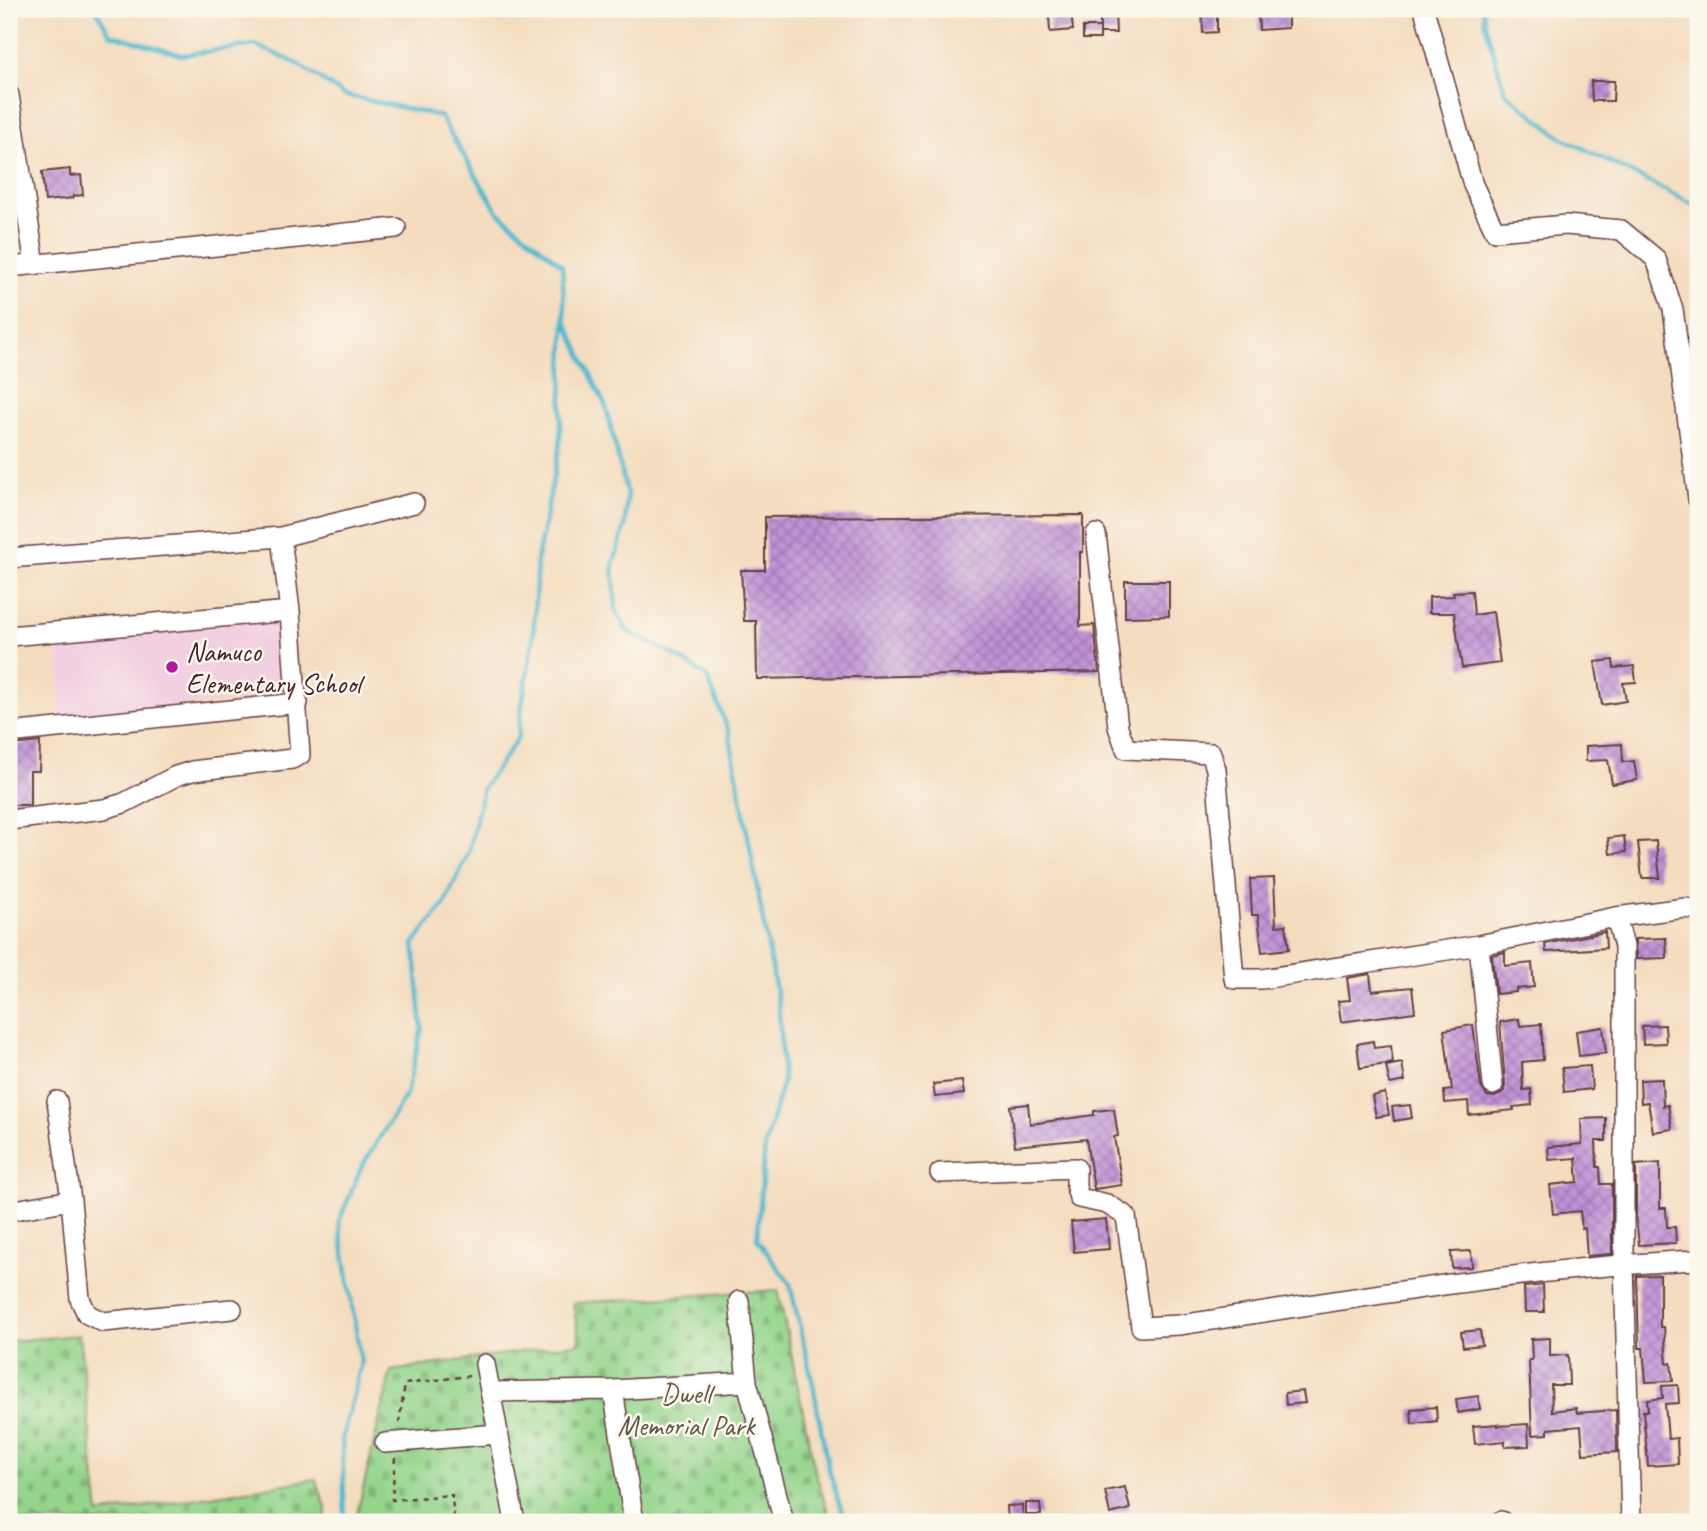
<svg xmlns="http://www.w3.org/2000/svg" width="1707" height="1531" font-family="Caveat,sans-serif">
<defs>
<pattern id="cemetery-stones" width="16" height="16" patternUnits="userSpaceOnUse" patternTransform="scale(1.75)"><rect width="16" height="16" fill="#94d58c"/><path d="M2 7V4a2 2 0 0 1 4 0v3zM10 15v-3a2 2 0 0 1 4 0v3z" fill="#81b679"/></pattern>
<pattern id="building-cross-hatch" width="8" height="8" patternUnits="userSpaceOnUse" patternTransform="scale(1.75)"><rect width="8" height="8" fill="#c092d7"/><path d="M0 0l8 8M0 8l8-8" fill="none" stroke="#9e77af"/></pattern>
</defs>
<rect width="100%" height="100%" fill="#fbf7ec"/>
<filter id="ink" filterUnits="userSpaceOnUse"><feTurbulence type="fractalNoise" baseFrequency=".0143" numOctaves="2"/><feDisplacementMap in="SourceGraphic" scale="14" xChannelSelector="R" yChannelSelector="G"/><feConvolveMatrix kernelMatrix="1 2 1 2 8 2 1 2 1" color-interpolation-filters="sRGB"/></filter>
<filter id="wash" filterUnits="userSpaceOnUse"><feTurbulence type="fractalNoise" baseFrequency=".00686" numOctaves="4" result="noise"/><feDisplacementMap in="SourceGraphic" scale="28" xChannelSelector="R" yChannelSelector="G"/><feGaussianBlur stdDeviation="1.57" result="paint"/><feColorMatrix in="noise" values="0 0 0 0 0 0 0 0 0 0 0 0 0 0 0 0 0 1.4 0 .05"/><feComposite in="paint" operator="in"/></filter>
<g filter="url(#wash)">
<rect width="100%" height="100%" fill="#f4ddbf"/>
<!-- built -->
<path fill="#f2cfe1" d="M 282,618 L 288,696 L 61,717 L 58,637 Z"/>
<!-- cemetery -->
<path fill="url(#cemetery-stones)" stroke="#6f7a5c" stroke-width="2" d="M 778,1290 L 815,1471 L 831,1522 L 361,1522 L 357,1514 L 391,1371 L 580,1343 L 573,1303 Z
M 79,1335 L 99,1514 L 316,1479 L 326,1508 L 325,1522 L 9,1522 L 9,1341 Z"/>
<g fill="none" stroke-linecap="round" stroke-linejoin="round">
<!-- stream -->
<path stroke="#51b9cf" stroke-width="4.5" d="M 96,9 L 110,34 L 182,55 L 255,45 L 296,63 L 344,95 L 440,116 L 498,212 L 562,265 L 565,319 L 560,444 L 537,560 L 533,641 L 522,704 L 518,738 L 483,788 L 469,852 L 444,905 L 414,943 L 422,1028 L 406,1095 L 361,1168 L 339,1221 L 361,1363 L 342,1439 L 345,1522
M 1483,9 L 1484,20 L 1505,92 L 1559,136 L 1698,207
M 565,320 L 606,407 L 627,495 L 625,526 L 613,565 L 616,611 L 627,631 L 676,656 L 707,677 L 729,732 L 779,1008 L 783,1080 L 765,1146 L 757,1239 L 790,1284 L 813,1384 L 828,1467 L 845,1522"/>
</g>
<g id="blocks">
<!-- building -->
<path fill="url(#building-cross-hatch)" d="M 1202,9 L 1217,9 L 1217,32 L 1203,33 Z
M 1288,9 L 1288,28 L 1259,30 L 1258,11 Z
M 1100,11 L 1115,11 L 1116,33 L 1100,33 Z
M 1071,12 L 1073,30 L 1050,32 L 1049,14 Z
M 1083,27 L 1100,27 L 1100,39 L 1083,39 Z
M 1591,81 L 1614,81 L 1613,101 L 1592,101 Z
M 70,169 L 70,176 L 81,175 L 83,195 L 73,196 L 73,198 L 45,201 L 42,172 Z
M 1083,515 L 1083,552 L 1080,552 L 1080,626 L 1094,625 L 1099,672 L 757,679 L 756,621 L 744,621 L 741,570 L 765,570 L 765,517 Z
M 1125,581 L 1169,581 L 1169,616 L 1125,617 Z
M 1472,591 L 1474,615 L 1493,612 L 1500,663 L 1462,668 L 1454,613 L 1429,613 L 1429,597 L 1454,596 L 1453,592 Z
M 1613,660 L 1614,668 L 1634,666 L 1636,682 L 1623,683 L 1626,701 L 1602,705 L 1595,662 Z
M 40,742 L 39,771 L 30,771 L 30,805 L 9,805 L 11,745 Z
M 1622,744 L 1623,762 L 1634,761 L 1637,780 L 1612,784 L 1608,760 L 1586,761 L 1586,746 Z
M 1624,836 L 1626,852 L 1610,854 L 1608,838 Z
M 1656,841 L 1660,878 L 1642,878 L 1638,842 Z
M 1274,878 L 1276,926 L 1286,925 L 1289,949 L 1262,952 L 1258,915 L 1252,915 L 1250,879 Z
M 1605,932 L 1606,948 L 1546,952 L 1545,944 Z
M 1666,938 L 1667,958 L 1636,959 L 1635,939 Z
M 1505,952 L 1505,966 L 1532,963 L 1534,987 L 1516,989 L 1516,992 L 1496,994 L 1492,955 Z
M 1370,974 L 1372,991 L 1412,987 L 1415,1012 L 1341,1022 L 1338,1001 L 1350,1000 L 1347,978 Z
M 1519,1019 L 1520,1026 L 1541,1024 L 1543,1060 L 1522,1062 L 1523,1090 L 1531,1089 L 1532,1105 L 1513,1107 L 1514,1110 L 1469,1115 L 1468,1101 L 1445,1103 L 1444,1091 L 1452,1090 L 1444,1030 L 1473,1025 L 1481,1087 L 1487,1096 L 1495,1097 L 1504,1091 L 1505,1084 L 1500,1022 Z
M 1665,1025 L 1666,1043 L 1643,1044 L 1642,1026 Z
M 1603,1027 L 1606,1053 L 1579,1056 L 1576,1031 Z
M 1373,1041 L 1374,1048 L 1391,1046 L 1393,1063 L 1360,1068 L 1357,1044 Z
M 1402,1063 L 1405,1081 L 1390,1084 L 1386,1066 Z
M 1590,1066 L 1592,1089 L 1564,1092 L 1562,1068 Z
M 1662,1079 L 1663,1106 L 1668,1105 L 1672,1129 L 1653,1132 L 1648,1102 L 1641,1103 L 1640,1080 Z
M 962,1081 L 964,1094 L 935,1097 L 933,1084 Z
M 1385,1093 L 1389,1115 L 1376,1117 L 1372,1096 Z
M 1028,1104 L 1030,1124 L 1094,1115 L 1094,1111 L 1114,1109 L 1118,1136 L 1114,1137 L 1122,1185 L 1094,1189 L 1086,1139 L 1015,1146 L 1010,1106 Z
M 1410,1105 L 1412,1118 L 1394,1121 L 1392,1107 Z
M 1606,1118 L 1606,1141 L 1596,1141 L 1597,1167 L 1600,1167 L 1601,1184 L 1612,1184 L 1612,1254 L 1587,1256 L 1585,1228 L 1582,1229 L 1580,1211 L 1553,1214 L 1550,1185 L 1578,1182 L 1576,1158 L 1549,1160 L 1548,1147 L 1582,1144 L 1581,1119 Z
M 1660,1163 L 1660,1208 L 1666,1208 L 1667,1227 L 1675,1227 L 1676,1243 L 1639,1245 L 1636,1218 L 1636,1165 Z
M 1106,1219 L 1109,1249 L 1074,1252 L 1071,1222 Z
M 1471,1251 L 1472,1267 L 1452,1268 L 1451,1252 Z
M 1660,1275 L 1660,1327 L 1664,1327 L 1667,1364 L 1671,1363 L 1673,1381 L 1646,1382 L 1643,1348 L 1639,1348 L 1637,1276 Z
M 1543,1285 L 1544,1312 L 1525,1312 L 1524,1287 Z
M 1480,1330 L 1482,1345 L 1463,1347 L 1461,1332 Z
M 1550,1338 L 1550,1356 L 1568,1355 L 1569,1385 L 1551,1385 L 1552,1411 L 1576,1408 L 1577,1413 L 1616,1410 L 1617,1452 L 1583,1454 L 1581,1426 L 1548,1429 L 1548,1434 L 1532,1435 L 1529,1360 L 1532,1360 L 1531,1339 Z
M 1678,1385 L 1679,1403 L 1665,1404 L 1668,1439 L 1677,1438 L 1678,1464 L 1648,1466 L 1643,1411 L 1648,1411 L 1647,1400 L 1663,1398 L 1662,1386 Z
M 1303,1391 L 1305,1403 L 1286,1405 L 1285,1393 Z
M 1478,1396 L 1480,1409 L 1458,1413 L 1456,1399 Z
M 1436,1407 L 1437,1421 L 1412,1424 L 1411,1409 Z
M 1498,1424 L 1498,1426 L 1528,1424 L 1529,1446 L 1505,1447 L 1505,1441 L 1475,1444 L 1473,1426 Z
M 1125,1487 L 1130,1509 L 1110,1514 L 1105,1491 Z
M 1026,1503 L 1040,1503 L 1041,1515 L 1026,1515 Z
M 1022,1505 L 1023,1522 L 1008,1522 L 1007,1506 Z"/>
</g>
</g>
<g filter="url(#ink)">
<use href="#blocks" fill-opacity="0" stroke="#643c41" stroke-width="2"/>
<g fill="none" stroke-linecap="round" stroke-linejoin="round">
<defs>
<path id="minor" d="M 1424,9 L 1473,185 L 1495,231 L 1566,225 L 1621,230 L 1656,259 L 1673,309 L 1698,499
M 9,95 L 35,265
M 9,267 L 396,228
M 1096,534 L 1118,727 L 1126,749 L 1211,753 L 1216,769 L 1234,979 L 1262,979 L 1479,945 L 1616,917 L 1624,946 L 1624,1263 L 1631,1522
M 9,558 L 281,537 L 414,503
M 9,636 L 290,611
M 9,733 L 298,703
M 9,820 L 104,809 L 124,803 L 176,776 L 192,771 L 292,759 L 300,755 L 290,611 L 281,537
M 1616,917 L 1685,908 L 1698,910
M 1479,945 L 1493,1085
M 57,1101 L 71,1200 L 80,1299 L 87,1314 L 103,1322 L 232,1309
M 940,1173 L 1076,1168 L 1076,1187 L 1079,1198 L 1107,1204 L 1126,1216 L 1141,1327 L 1179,1325 C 1352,1299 1524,1268 1698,1260
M 9,1211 L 71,1200
M 739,1301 L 747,1382 L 784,1522
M 485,1364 L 515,1522
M 613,1390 L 634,1522
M 490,1392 L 613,1390 L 747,1382
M 385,1443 L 498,1434
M 1501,1521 L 1501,1522"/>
</defs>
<!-- minor casing -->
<use href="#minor" stroke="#643c41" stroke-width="22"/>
<!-- path -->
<path stroke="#643c41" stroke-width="2.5" stroke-dasharray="5 5" stroke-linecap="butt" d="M 399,1423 L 405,1384 L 469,1376
M 395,1458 L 392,1500 L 452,1495 L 454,1522"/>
<!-- minor -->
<use href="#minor" stroke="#fff" stroke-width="19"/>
</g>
</g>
<!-- markers -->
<circle fill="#b5179e" stroke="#fbf7ec" stroke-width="2.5" cx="172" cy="667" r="7"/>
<g text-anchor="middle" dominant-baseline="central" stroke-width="5" stroke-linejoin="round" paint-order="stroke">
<!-- poi labels -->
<g font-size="28" fill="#4a1f2b" stroke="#fbf7ec" text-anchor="start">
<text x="186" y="651">Namuco<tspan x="186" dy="32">Elementary School</tspan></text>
</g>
<!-- park labels -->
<g font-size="28" fill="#605648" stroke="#fbf7ec">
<text x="686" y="1393">Dwell<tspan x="686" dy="32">Memorial Park</tspan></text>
</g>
</g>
<!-- margin -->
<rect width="1707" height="1531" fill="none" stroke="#fbf7ec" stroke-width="35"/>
</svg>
